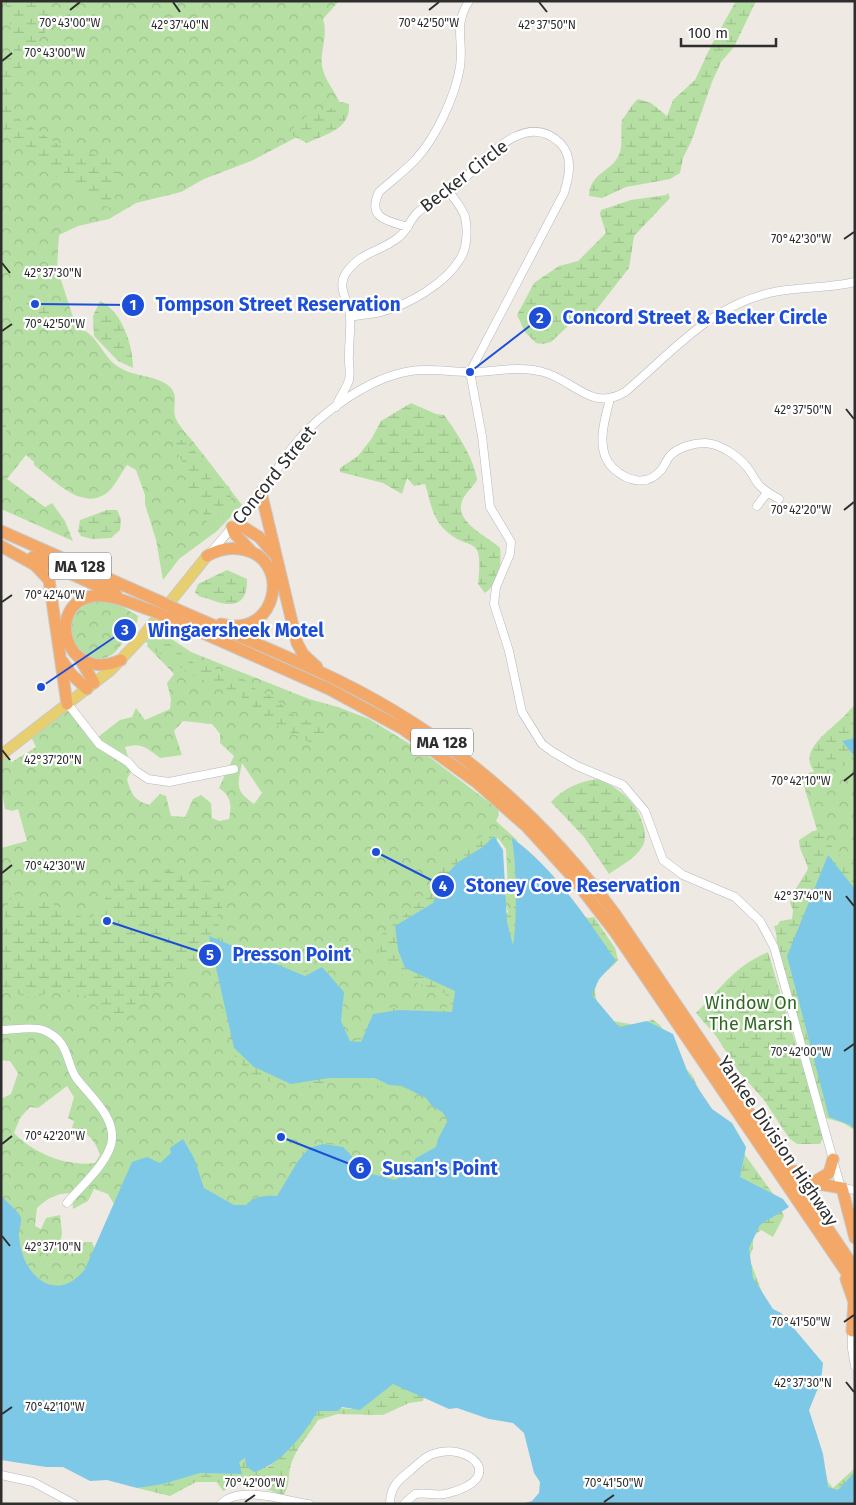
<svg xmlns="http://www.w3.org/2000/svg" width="856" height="1505" font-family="'Fira Sans',sans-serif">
<defs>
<pattern id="forest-crowns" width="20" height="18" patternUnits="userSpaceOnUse" patternTransform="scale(1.25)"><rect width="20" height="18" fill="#b6e0a3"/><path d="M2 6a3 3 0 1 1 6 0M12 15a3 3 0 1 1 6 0" fill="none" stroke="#9dc08d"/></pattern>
<pattern id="wetland-marsh" width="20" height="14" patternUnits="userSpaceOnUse" patternTransform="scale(1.25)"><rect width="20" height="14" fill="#b6e0a3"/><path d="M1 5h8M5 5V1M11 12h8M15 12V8" fill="none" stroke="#9dc08d"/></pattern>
</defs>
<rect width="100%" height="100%" fill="#eee9e2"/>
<!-- forest -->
<path fill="url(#forest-crowns)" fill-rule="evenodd" d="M 1,1 L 339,1 L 323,19 C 329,39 318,53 323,70 C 327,85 340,96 343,113 L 251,161 L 204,179 L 181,192 L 136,203 L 109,219 L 78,226 L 59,235 L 57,268 L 77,329 C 96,330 101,355 117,366 C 134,378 156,374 170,387 C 180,397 171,408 176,419 C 180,428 189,436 195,444 C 211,464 226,484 242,505 L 217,531 L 179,559 L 163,580 L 156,540 L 145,504 L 145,495 L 136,470 L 127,465 C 121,473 116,484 109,491 C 84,514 53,479 34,465 L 34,462 L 26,455 L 7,479 L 45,507 L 52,503 L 65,521 L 73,541 L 1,509 Z
M 103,600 L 118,604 L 138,616 C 137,628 131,634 123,642 C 120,646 117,651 113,654 C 76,678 46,605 103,600 Z
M 161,632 L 191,652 L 309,699 L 338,707 L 369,719 L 423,752 L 498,809 L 499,815 L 496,821 L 517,840 L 517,934 L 504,901 L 508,889 L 506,849 L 498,838 L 494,843 L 460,984 L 450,1134 L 406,1182 L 284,1194 L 245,1208 L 114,1204 L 108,1194 L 94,1189 L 88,1201 L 73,1209 L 72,1196 L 70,1193 C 55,1194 48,1198 37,1208 L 35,1226 L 41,1229 L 46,1218 L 60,1215 L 62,1233 L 60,1244 L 70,1255 L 85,1242 L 92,1242 L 95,1250 C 87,1266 78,1289 55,1286 C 16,1280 20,1223 1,1195 L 1,1099 L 11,1094 L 18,1073 L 10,1061 L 1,1060 L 1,848 L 27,841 L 18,809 L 12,811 L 5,809 L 1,785 L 1,760 L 5,757 L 12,762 L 36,747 L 31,737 L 67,709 L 98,737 L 120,720 L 132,717 L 136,708 L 145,720 L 170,709 L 171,699 L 167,683 L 174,674 L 147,646 L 148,644 L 145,641 ZM 183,721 L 212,724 L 220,734 L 220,743 L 234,756 L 219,788 C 231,796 232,805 229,819 L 219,821 L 212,818 L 211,803 L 201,795 L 193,799 L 185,817 L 171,816 L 166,796 L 160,794 L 149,805 C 134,800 131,794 127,779 L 132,770 L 125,747 C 141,742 147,748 160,758 L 182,755 L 174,731 ZM 242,763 L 262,793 L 254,804 C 234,790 238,785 242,763 ZM 67,1086 L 74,1097 L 68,1118 L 74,1121 L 72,1128 C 88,1132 95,1140 100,1155 L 95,1163 C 67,1167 33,1153 14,1133 L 20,1118 L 30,1107 L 38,1108 Z
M 821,736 L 855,749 L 855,1028 L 796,1002 L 774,926 L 791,922 C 811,886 811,873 811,832 L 817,830 L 801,776 L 831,765 L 830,754 Z
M 259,1465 L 260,1486 L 236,1484 L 223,1491 L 208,1470 Z"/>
<!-- wetland -->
<path fill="url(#wetland-marsh)" d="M 5,1 L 36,1 L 45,8 L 53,6 C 54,10 55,14 54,18 C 52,27 46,30 41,37 C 28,54 3,93 13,115 L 59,145 L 110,159 L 119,174 L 113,184 L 115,201 L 111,208 L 88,199 L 65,181 L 53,175 L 8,138 L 3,128 L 1,111 L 1,63 C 21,52 8,20 5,1 Z
M 736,1 L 756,1 L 734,47 L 721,62 L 712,82 L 691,142 L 683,158 L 680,173 L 670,179 L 626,187 L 602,198 L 589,196 C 590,171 614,172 620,152 C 623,141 620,131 622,120 C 628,113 631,105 638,99 L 651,103 L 667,116 L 673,100 L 695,80 L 712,44 Z
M 341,102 L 349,104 C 351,130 325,134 307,143 L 291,135 L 293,128 L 310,113 L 322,114 Z
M 668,193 L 670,198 L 634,236 L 629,268 L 589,319 L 570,324 L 551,342 L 543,344 L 536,343 L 525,332 L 517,315 L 534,283 L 559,266 L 578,261 L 606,233 L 600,214 L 601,210 L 631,200 L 666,195 Z
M 28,297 C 40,299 70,314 69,328 L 49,324 L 30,324 L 24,302 Z
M 100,301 C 122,311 133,345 133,368 L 118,361 L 94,336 L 93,316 Z
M 411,403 L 436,414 L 444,415 C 456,431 475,460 477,480 C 474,486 466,492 463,499 C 452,522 488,536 500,548 C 502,564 499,583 485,593 L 478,584 C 484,528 469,556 442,527 C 431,514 430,499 425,484 L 414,486 L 407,478 L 402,494 L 383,483 L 340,472 L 340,468 L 358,456 L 372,438 L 381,421 Z
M 1,415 C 7,424 10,437 1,445 Z
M 176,440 L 184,440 L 200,457 L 214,485 L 229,486 C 236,504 224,515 210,525 L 207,523 L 197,500 L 186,487 L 184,465 L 175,447 Z
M 107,510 L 117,510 L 121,519 L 120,530 L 111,538 L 92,539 L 81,536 L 78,531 L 80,520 Z
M 227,570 L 247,579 C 248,607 230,608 209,599 C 203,597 199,598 195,592 L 198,584 Z
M 149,637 L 169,644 L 194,663 L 233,674 L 247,681 L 257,690 L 273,697 L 297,718 L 313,722 L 327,730 L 327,738 L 311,743 L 272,723 L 238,694 L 187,673 L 168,656 L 157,653 L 149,643 Z
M 855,705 L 855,765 C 842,764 828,772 815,772 C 797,752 828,732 841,719 C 846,715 850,709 855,705 Z
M 598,779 C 621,789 638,803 644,828 C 645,834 646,842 642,847 C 635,859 620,866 609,874 L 584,837 L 551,802 C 564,788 580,781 598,779 Z
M 813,831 L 821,834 L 846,862 L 855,861 L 853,1129 L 843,1123 L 826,1118 L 777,946 L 776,928 L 780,921 L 792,919 L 793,910 L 790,903 L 792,895 L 808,869 C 806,858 799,852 799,840 Z
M 491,832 L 504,885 L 506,914 C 522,904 512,851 510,834 L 576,914 L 589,918 L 594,917 L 615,948 L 618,960 C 613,967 606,970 601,977 C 588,992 599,1006 608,1020 L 641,1026 L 652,1019 L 661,1026 L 671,1053 L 692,1075 L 701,1094 L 774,1195 L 784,1216 L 773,1237 L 761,1230 L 753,1236 L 753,1248 L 749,1258 L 817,1435 L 828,1482 L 833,1488 L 855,1468 L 855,1497 L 834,1502 L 664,1313 L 409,1081 L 399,1090 L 379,1087 L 374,1081 L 361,1075 L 297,1088 L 281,1083 L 264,1081 L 251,1075 L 235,1057 L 224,1028 L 222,981 L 214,964 L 201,966 L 182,977 L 164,978 L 157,990 L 147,999 L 135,1004 L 126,1013 L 114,1015 L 101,1011 L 87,996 L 73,994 L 61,988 C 27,1000 35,1001 1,987 C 1,959 0,917 12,894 L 32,901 L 48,902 L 87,919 C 104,913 105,887 123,881 C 131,878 137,885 145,884 C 157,882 167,868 175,869 C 193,870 182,888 216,879 C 237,887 224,903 217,917 L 221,936 L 220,948 L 229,946 L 243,949 L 255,956 L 270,959 L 298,973 L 322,969 L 337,988 L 342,988 C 349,1006 331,1029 352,1042 C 363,1038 364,1028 367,1018 C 373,1015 382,1009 389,1008 C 408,1006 431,1024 447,1008 L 447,997 L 444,993 C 408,980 399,976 376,946 L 381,935 L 426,896 L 436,869 L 480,837 Z
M 768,952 L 821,1128 L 823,1138 L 820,1144 L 797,1144 L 789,1138 L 764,1100 L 739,1072 L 716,1036 L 696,1013 C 723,987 732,968 768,952 Z
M 329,1142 C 350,1149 364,1166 383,1176 L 383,1182 L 311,1161 L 303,1151 L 307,1146 Z
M 395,1382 L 425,1393 L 423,1401 L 409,1403 L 383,1415 L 338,1414 L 318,1420 C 308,1437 295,1448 290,1468 C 288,1478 290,1487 283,1495 L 266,1489 L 251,1472 L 240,1472 L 224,1482 L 196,1482 L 170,1496 L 137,1488 L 149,1484 L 166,1483 L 247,1457 L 267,1468 L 282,1455 L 318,1411 L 333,1407 L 351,1409 L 363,1407 Z"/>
<!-- water -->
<path fill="#7ec8e7" d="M 855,738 L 855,757 L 842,741 Z
M 494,836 L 503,850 L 507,922 L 513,945 C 517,927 517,855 511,837 C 555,869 586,917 616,961 L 599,979 L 592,995 L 619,1027 L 647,1021 L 673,1034 L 688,1073 L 712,1109 L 732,1123 L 746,1147 L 740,1177 L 783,1199 L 789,1207 L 760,1225 L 749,1248 L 753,1278 L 773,1309 L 781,1313 L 823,1363 L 821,1381 L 809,1410 L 823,1454 L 828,1487 L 838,1490 L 855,1472 L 855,1504 L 521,1504 L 532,1501 L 539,1493 L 540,1482 L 534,1473 L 524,1433 L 513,1423 L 489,1419 L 457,1408 L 449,1409 L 393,1384 L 360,1410 L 342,1407 L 338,1411 L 318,1411 C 303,1435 282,1464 254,1472 L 246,1466 L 245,1458 L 239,1462 L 242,1474 L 200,1473 L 163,1484 L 137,1488 L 107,1480 L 90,1481 L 63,1467 L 46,1467 L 1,1460 L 1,1195 C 6,1202 20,1212 21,1218 C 22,1224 18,1231 19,1237 C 22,1275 56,1306 85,1269 L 132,1162 L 147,1157 L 160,1163 L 171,1153 L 170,1148 L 183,1139 L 194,1158 L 204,1188 L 234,1205 L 246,1205 C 254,1196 265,1195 277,1196 L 298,1161 L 309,1148 L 323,1144 L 343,1147 L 368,1173 L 395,1180 L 407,1173 L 416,1158 L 436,1147 L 438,1139 L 448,1120 L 442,1112 L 432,1106 L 426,1098 L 402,1086 L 389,1085 L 375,1078 L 329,1078 L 291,1084 L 254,1067 L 234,1048 L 209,936 L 305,976 L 322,967 L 344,992 L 341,1021 L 350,1041 L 361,1042 L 373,1014 L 399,1010 L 452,1012 L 455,991 L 405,968 L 398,950 L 395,926 L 433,903 L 446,875 L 458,862 L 483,847 Z
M 828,855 L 855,889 L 855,1130 L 850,1125 L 829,1117 L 787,956 Z"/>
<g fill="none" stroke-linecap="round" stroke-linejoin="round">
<defs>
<path id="minor" d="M 408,227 C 389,221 366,219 379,192 C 391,181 405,171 416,159 C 436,137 455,97 460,67 C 464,40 453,26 469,1
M 350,317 C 360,315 371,314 381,312 C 408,305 445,284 460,259 C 467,249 468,229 465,217 C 463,209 454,199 449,191
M 610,399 C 604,421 595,451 613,468 C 628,482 648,487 662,469 C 665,465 667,459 670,456 C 678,447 694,443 705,443 C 721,444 738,456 747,467 C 752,473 755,481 760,486 C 766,492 772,495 779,499
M 336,407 C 339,397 346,390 349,380 C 351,371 348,362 349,354 C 349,341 351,328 350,316 C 349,300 336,288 346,273 C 361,251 381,252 399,237 C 407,231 410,220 417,213 C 429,202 444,195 457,185 C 483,163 524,108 560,143 C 574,157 569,177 564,193 L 470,372 L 482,436 L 490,507 L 511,542 L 510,554 L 496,587 L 494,604 L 509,651 L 522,712 L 542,744 L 553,752 L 577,766 L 623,785 L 645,811 L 663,860 L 683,875 L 735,897 L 760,921 L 774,947 L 839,1181 L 842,1188 L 855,1190
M 757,506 L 767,493
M 211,552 C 228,532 246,512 262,491 C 273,476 283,459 295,444 C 320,413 370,377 411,371 C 430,368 451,372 471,372 C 495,372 519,365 543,372 C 574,380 591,412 625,392 C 674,351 711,303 779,291 C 804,287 830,288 855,282
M 68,704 L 99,744 L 128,762 L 136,771 L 148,779 L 169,782 L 234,769
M 1,1030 C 13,1030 32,1026 43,1030 C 71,1041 65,1063 77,1079 C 91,1097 118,1119 111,1145 C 104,1167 81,1186 67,1203
M 852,1331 L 852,1349 L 855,1366
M 1,1475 L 33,1482 L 74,1504
M 221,1504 C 240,1484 285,1501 309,1504
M 390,1504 C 390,1487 398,1480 411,1470 C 418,1464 424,1457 433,1454 C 467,1441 509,1477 449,1493 C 438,1497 427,1492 415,1494 L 404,1504"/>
<path id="major" d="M 1,755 L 111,670 L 142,637 L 207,556"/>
<path id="highway" d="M 261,492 L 297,643 L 303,654 L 317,667
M 1,531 L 159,601
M 1,546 L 35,565 L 49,580 L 67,704
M 251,551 L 234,533 L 232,527 L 240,525 L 259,537 L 273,553
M 207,556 C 217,550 228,547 240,549 C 293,556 279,640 221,624
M 33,557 L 116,594
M 176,609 C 230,633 286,655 339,681 C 449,735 542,815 615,914 L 855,1269
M 169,618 L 329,689 L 403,729 L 476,782 L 527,827 L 570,874 L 615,932 L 855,1285
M 80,659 L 94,683
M 121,660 C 63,685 45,602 94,596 C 112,594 133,604 150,610
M 63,662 L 71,674 L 87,689
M 795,1171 L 807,1182 L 842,1188 L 855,1238
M 812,1183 L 829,1173 L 833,1159
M 846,1279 L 854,1302 L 852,1331"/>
</defs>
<!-- minor casing -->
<use href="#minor" stroke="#b5b7c0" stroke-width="9"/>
<!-- major casing -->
<use href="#major" stroke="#c9c9c9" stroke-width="12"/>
<!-- highway casing -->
<use href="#highway" stroke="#c9c9c9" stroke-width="13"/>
<!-- minor -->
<use href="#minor" stroke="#fff" stroke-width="8"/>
<!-- major -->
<use href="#major" stroke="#e7ce6e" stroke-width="10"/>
<!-- highway -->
<use href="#highway" stroke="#f3a868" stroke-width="11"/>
<defs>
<path id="highway-bridge" d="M 159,601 L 176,609
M 153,611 L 169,618"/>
</defs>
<!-- highway-bridge casing -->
<use href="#highway-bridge" stroke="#c9c9c9" stroke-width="13" stroke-linecap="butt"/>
<!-- highway-bridge -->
<use href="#highway-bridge" stroke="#f3a868" stroke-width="11"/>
</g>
<!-- ticks -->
<path fill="none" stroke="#2e2e2e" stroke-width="2" d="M 173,2 L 180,12M 539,2 L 547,12M 70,10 L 80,2M 429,10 L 439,2M 2,61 L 12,53M 844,239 L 854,232M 2,263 L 10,273M 2,331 L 12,324M 846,409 L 854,419M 844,510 L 854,502M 2,602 L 12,595M 2,750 L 10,760M 844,781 L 854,773M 2,873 L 12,865M 846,896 L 854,906M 844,1051 L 854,1044M 2,1144 L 12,1136M 2,1236 L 10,1246M 844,1322 L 854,1315M 846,1382 L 854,1392M 2,1414 L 12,1407M 245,1502 L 255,1495M 604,1502 L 614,1495"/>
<g text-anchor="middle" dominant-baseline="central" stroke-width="4.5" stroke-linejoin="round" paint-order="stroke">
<!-- shield labels -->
<g fill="#fff" stroke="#6d6d6d" stroke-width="1">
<rect x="49" y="552.5" width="62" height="27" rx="4"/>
<rect x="411" y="728.5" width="62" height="27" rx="4"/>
</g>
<g font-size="16" font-weight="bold" fill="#2e2e2e">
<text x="80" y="566">MA 128</text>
<text x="442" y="742">MA 128</text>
</g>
<!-- street labels -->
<g font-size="18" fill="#2e2e2e" stroke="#fff">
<text transform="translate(464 176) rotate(-38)">Becker Circle</text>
<text transform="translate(274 475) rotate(-51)">Concord Street</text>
<text transform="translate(778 1141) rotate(56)">Yankee Division Highway</text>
</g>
<!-- park labels -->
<g font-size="18" fill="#2e6821" stroke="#fff">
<text x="751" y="1003">Window On<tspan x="751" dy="21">The Marsh</tspan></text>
</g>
</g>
<g font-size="12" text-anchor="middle" fill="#2e2e2e" stroke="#fff" stroke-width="4.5" stroke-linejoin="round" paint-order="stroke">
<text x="70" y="27">70°43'00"W</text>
<text x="429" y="27">70°42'50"W</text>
<text x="180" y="29">42°37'40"N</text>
<text x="547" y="29">42°37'50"N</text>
<text x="55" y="57">70°43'00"W</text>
<text x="801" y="243">70°42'30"W</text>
<text x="53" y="277">42°37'30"N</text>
<text x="55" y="328">70°42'50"W</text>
<text x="803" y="414">42°37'50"N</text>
<text x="801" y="514">70°42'20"W</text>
<text x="55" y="599">70°42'40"W</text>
<text x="53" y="764">42°37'20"N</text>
<text x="801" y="785">70°42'10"W</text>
<text x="55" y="870">70°42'30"W</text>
<text x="803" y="900">42°37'40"N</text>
<text x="801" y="1056">70°42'00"W</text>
<text x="55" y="1140">70°42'20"W</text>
<text x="53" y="1251">42°37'10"N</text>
<text x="801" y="1326">70°41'50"W</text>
<text x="803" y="1387">42°37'30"N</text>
<text x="55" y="1411">70°42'10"W</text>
<text x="255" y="1487">70°42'00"W</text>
<text x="614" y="1487">70°41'50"W</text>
</g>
<!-- callouts -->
<path fill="none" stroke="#1d4ed8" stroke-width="2" d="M35 304L133 305M470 372L540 318M41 687L125 630M376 852L443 886M107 921L210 955M281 1137L360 1168"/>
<g fill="#1d4ed8" stroke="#fff" stroke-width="2">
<circle cx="35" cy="304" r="5"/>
<circle cx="470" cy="372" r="5"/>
<circle cx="41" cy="687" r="5"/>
<circle cx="376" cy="852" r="5"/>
<circle cx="107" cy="921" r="5"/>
<circle cx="281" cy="1137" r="5"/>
<circle cx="133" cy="305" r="12"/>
<circle cx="540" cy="318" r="12"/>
<circle cx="125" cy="630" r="12"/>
<circle cx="443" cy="886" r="12"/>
<circle cx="210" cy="955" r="12"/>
<circle cx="360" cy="1168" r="12"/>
</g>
<g font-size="15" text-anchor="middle" font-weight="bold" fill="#fff">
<text x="133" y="310">1</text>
<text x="540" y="323">2</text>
<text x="125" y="635">3</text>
<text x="443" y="891">4</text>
<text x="210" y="960">5</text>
<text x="360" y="1173">6</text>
</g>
<g font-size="19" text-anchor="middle" font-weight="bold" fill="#1d4ed8" stroke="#fff" stroke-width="4.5" stroke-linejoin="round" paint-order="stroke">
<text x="278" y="311">Tompson Street Reservation</text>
<text x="695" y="324">Concord Street &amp; Becker Circle</text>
<text x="236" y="637">Wingaersheek Motel</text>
<text x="573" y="892">Stoney Cove Reservation</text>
<text x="292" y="961">Presson Point</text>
<text x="440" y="1175">Susan's Point</text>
</g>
<!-- border -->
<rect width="856" height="1505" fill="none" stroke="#2e2e2e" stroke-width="5"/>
<!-- scale -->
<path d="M681 38v8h95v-8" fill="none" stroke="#2e2e2e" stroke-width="2.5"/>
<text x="688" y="38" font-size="15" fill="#2e2e2e" stroke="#ffffff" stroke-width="4" paint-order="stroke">100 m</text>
</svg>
